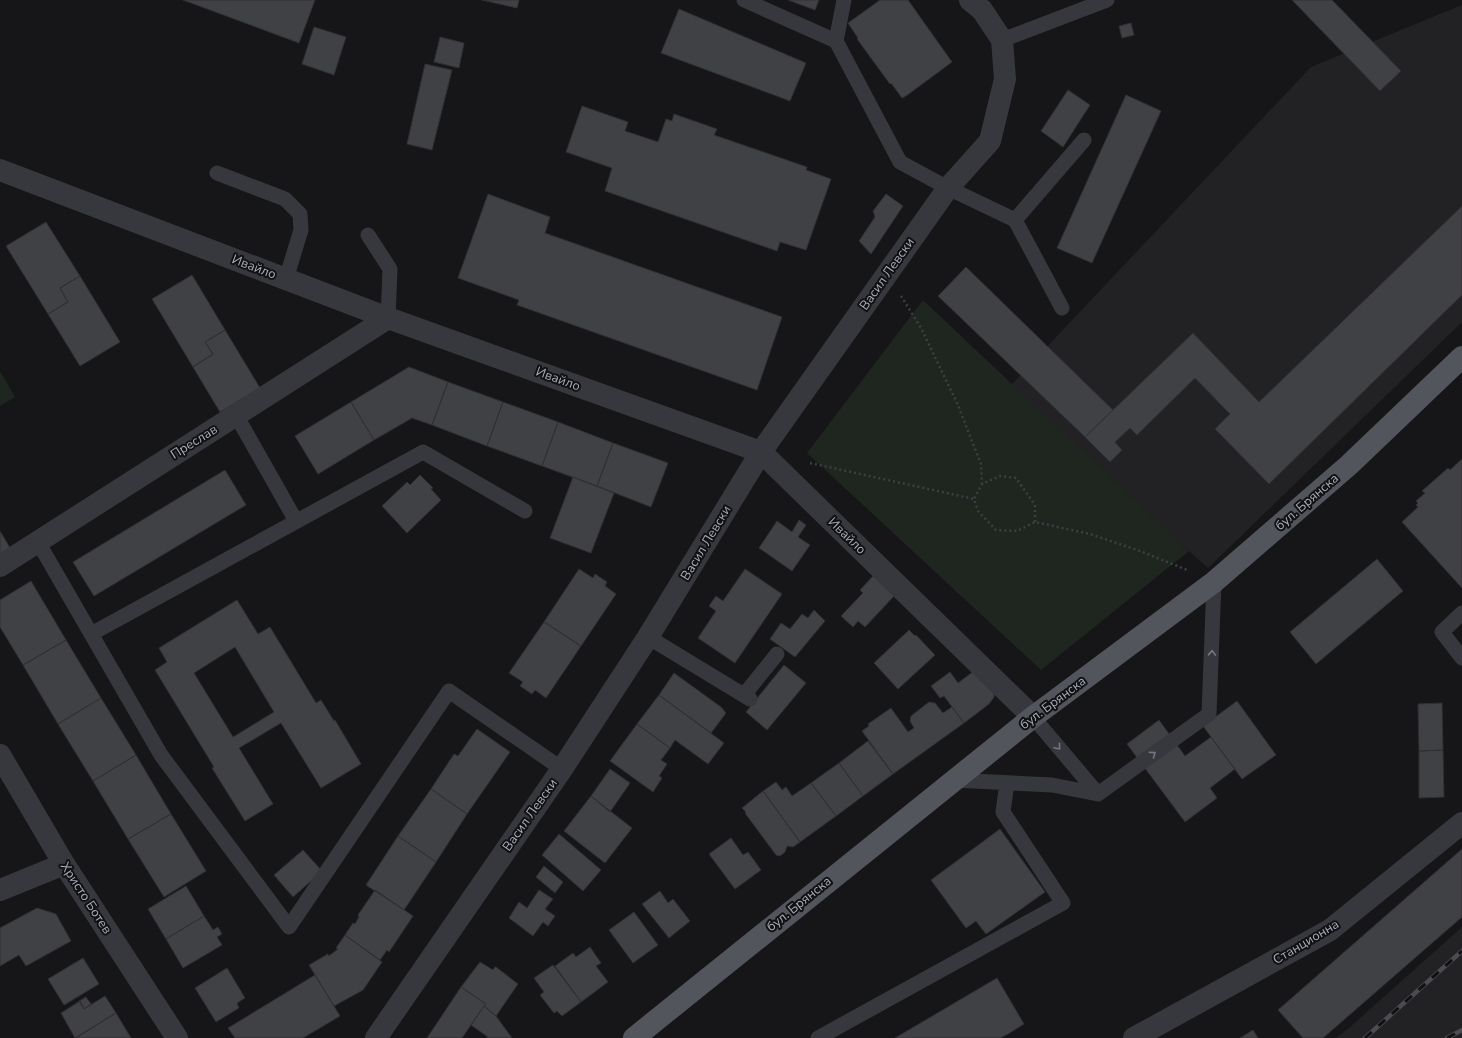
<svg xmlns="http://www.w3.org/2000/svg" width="1462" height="1038" font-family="'Nunito Sans',sans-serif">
<rect width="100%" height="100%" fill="#161618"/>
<!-- built -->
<path fill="#222225" d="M 1462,5 L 1462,322 L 1208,568 L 1008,388 L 1311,67 Z
M 1462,927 L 1462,1038 L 1336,1038 L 1349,1028 Z"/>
<!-- green -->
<path fill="#1e261f" d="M 923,300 L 1189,551 L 1041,670 L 807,453 Z
M 0,371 L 15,397 L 0,406 Z"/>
<!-- building -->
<path fill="#404145" stroke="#303034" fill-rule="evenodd" d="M 183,0 L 315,0 L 299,43 Z
M 482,0 L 519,0 L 517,8 Z
M 788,0 L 819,0 L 815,10 Z
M 880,0 L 908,0 L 952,62 L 906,96 L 902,98 L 891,83 L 890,84 L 857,39 L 858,38 L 848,23 Z
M 1292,0 L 1332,0 L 1401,71 L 1380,91 Z
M 679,9 L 806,63 L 790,101 L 661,53 Z
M 1131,23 L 1134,35 L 1122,38 L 1119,26 Z
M 314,27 L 346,37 L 334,75 L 302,64 Z
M 440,37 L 464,43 L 459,68 L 434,62 Z
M 425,64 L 452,70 L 432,150 L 407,144 Z
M 1068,90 L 1090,105 L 1063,147 L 1041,131 Z
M 1126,95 L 1161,111 L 1092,263 L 1057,248 Z
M 582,106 L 628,122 L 625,131 L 658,142 L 666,119 L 672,121 L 674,114 L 717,129 L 714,135 L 807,167 L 806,170 L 831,179 L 806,250 L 780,242 L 777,251 L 605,191 L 612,168 L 566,152 Z
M 488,194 L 550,217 L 545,233 L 782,317 L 757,390 L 517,305 L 519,300 L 458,278 Z
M 886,194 L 903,206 L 871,254 L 859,241 L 875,217 L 873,211 Z
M 1462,206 L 1462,295 L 1269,484 L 1215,429 L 1230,414 L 1195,378 L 1137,435 L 1130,428 L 1115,442 L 1122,450 L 1110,462 L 1085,437 L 1193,333 L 1259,402 Z
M 46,222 L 80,276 L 60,288 L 68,302 L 48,314 L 6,246 Z
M 966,267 L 1113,410 L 1085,437 L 938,296 Z
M 192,275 L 225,330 L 205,342 L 213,354 L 193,367 L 152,299 Z
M 80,276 L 120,342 L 80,366 L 48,314 L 68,302 L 60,288 Z
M 225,330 L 260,388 L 220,412 L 193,367 L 213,354 L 205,342 Z
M 409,367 L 448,382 L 432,425 L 412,418 L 374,440 L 351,402 Z
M 448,382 L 503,402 L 487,446 L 432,425 Z
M 351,402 L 374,440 L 318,474 L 295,436 Z
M 503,402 L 558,422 L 542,466 L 487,446 Z
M 558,422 L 613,443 L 597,486 L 542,466 Z
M 613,443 L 668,463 L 651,507 L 597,486 Z
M 1462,459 L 1462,588 L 1402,522 L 1418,507 L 1416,505 L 1418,503 L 1416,501 L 1425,493 L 1422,491 L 1448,468 L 1450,470 Z
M 225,470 L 246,505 L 94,596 L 73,562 Z
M 420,475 L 433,488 L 431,489 L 441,500 L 407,533 L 382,506 L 407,482 L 410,485 Z
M 573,477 L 614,493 L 591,553 L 550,538 Z
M 799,520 L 806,525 L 798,537 L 810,545 L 792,571 L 759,548 L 777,521 L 792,532 Z
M 0,531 L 10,548 L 0,554 Z
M 1377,559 L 1403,591 L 1316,664 L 1290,632 Z
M 579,569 L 593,578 L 595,574 L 607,582 L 605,586 L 616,594 L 581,646 L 544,622 Z
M 745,569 L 782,594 L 735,663 L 698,638 L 716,611 L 709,606 L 716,596 L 723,601 Z
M 874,575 L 895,595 L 865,627 L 858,621 L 853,627 L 841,616 L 863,593 L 860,590 Z
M 31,581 L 66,640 L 23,665 L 0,627 L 0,600 Z
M 237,600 L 258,634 L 270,627 L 316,703 L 321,700 L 334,721 L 335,720 L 361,764 L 321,788 L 281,723 L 239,748 L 273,804 L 245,821 L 212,768 L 214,767 L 155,670 L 167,662 L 159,648 ZM 235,647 L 274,712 L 233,737 L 194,673 Z
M 814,610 L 825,621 L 795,657 L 770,639 L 781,623 L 790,629 L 802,614 L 808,618 Z
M 544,622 L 581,646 L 546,698 L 535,690 L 532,694 L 520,686 L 523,682 L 509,673 Z
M 909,630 L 915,636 L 916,635 L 935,655 L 898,689 L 874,663 Z
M 66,640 L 101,698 L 58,724 L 23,665 Z
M 784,665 L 806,683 L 767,730 L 746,712 Z
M 974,671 L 994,694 L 994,697 L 989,704 L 964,723 L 944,696 L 940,698 L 931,686 L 950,672 L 958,683 Z
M 674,673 L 721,707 L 726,713 L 711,733 L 659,695 Z
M 659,695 L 724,743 L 708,764 L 675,740 L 670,748 L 637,724 Z
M 101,698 L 136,755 L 93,781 L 58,724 Z
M 1237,701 L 1276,755 L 1242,779 L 1203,726 Z
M 929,702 L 935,703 L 943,713 L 952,707 L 964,723 L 893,774 L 862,731 L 869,726 L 868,724 L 891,708 L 908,732 L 914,728 L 910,721 L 911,716 Z
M 1442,703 L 1443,750 L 1419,751 L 1418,704 Z
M 1159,720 L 1185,756 L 1211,737 L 1235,769 L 1210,788 L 1217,798 L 1185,822 L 1127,744 Z
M 637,724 L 670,748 L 661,760 L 667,764 L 659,776 L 662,778 L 653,792 L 610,761 Z
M 477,729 L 510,752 L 467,814 L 431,789 L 454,754 L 458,756 Z
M 868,741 L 893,774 L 863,796 L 839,763 Z
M 1443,750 L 1444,797 L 1419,798 L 1419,751 Z
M 136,755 L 171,814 L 128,839 L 93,781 Z
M 839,763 L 863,796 L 836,816 L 811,783 Z
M 610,769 L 630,783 L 610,812 L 591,796 Z
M 776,782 L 782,790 L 786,787 L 792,796 L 811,783 L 836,816 L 800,842 L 763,791 Z
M 431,789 L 467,814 L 436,862 L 398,836 Z
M 763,791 L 800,842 L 793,847 L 787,846 L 785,852 L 780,856 L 776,855 L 745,813 L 746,812 L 742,808 Z
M 591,796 L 632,828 L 605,863 L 564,831 Z
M 171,814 L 206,871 L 164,897 L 128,839 Z
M 1000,829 L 1045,892 L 986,934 L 976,921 L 966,928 L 931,880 Z
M 559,834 L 601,870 L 583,891 L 542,855 Z
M 398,836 L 436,862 L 404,910 L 366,885 Z
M 731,838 L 743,855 L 748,852 L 761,870 L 735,889 L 709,854 Z
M 1462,849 L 1462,917 L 1323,1038 L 1303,1038 L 1278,1010 Z
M 303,850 L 322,871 L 293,897 L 274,875 Z
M 544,866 L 563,882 L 555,893 L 536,877 Z
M 186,886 L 204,916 L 166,939 L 148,909 Z
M 375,890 L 413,916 L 389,952 L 387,950 L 380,960 L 345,935 L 353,923 L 355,924 L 359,917 L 358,915 Z
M 539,890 L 553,899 L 545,909 L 555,916 L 548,926 L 543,922 L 533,936 L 509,918 L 519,902 L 527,908 Z
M 660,891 L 668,903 L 673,899 L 690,921 L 669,938 L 642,904 Z
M 37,908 L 56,914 L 71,941 L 26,966 L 19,955 L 0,966 L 0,928 Z
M 634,912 L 658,945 L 633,963 L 609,930 Z
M 204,916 L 213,930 L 218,927 L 222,934 L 217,937 L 222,945 L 183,968 L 166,939 Z
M 345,935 L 382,962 L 363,990 L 334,1006 L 309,965 L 328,954 L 329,956 L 338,949 L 336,948 Z
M 590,947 L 601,963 L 596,966 L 608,982 L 581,1002 L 555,966 L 573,953 L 576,957 Z
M 83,958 L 99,984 L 64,1005 L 48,979 Z
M 480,962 L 493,970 L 495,967 L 496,967 L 518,984 L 496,1016 L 484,1006 L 486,1004 L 461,987 Z
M 553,965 L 581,1002 L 562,1016 L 557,1011 L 554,1013 L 540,995 L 544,992 L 534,978 Z
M 227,968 L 245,998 L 237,1003 L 239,1008 L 216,1022 L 195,988 Z
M 315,975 L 340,1016 L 303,1038 L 235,1038 L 228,1028 Z
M 997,978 L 1024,1024 L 1008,1034 L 1000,1038 L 895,1038 Z
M 461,987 L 486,1004 L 484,1006 L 462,1038 L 427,1038 Z
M 105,996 L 116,1013 L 75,1038 L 61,1013 L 80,1001 L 84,1009 Z
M 86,997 L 91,1004 L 84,1009 L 79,1001 Z
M 484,1006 L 496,1016 L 512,1038 L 486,1038 L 488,1037 L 471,1025 Z
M 116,1013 L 131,1038 L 76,1038 L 95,1026 Z
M 1253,1030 L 1258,1038 L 1240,1038 Z"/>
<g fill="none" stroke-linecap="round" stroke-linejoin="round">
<!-- path -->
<path stroke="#3d3f44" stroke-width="2.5" stroke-dasharray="2 3" stroke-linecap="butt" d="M 901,296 L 921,328 L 957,403 L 981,464 L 982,484
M 810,463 L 974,499
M 1035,522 L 1035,505 L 1016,478 L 1000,476 L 982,484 L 974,499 L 978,511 L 996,530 L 1017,531 L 1035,522 L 1090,534 L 1140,551 L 1187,570"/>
<!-- service -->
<path stroke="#37383d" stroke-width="15" d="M 744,0 L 836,41 L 900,162 L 948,188 L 1015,220 L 1062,308
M 1002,40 L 1107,0
M 836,41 L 844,0
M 217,173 L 285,199 L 300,214 L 301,230 L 286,279
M 1015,220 L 1084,140
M 368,235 L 390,269 L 388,318
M 236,415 L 296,521
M 38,542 L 161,755 L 289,927 L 449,691 L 562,769
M 1462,613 L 1442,632 L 1462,658
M 91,634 L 423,452 L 525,511
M 648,637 L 750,699
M 744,695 L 777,654
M 1033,717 L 1098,794 L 1209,714 L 1214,582
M 953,780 L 1052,785 L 1098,794
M 818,1038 L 1063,903 L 1003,812 L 1007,783"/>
<!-- minor -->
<path stroke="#37383d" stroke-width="22" d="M 0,170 L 388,318 L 761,452 L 1033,717
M 0,566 L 388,318
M 0,755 L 64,864 L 177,1038
M 0,890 L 64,864
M 376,1038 L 562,769 L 648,637 L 761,452 L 948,188 L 990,141 L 1005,79 L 1002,40 L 982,10 L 970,0
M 1134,1038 L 1330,930 L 1462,823"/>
<!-- primary -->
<path stroke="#53555c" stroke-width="22" d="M 634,1038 L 1033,717 L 1214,582 L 1349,465 L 1462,357"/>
<defs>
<path id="rail" d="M 1365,1038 L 1462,951
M 1447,1038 L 1462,1030"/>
</defs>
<!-- rail casing -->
<use href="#rail" stroke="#4a4c52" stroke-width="4.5"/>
<!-- rail -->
<use href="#rail" stroke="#111113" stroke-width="3" stroke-dasharray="9" stroke-linecap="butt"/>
</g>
<!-- one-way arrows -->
<defs><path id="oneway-chevron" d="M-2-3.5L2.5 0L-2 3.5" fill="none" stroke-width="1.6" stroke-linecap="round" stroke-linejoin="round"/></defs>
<g stroke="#757881">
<use href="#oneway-chevron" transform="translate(1212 653) rotate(-88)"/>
<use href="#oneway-chevron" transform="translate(1058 747) rotate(50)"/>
<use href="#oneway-chevron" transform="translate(1153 754) rotate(-36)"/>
</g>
<g text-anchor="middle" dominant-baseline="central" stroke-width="4" stroke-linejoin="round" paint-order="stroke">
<!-- street labels -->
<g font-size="13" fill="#a8adb8" stroke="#111113">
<text transform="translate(254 267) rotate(21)">Ивайло</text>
<text transform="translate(887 274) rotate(-55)">Васил Левски</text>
<text transform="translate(558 379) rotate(20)">Ивайло</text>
<text transform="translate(194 442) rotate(-32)">Преслав</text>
<text transform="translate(1307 502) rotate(-41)">бул. Брянска</text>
<text transform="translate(847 536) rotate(44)">Ивайло</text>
<text transform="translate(706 543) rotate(-59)">Васил Левски</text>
<text transform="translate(1053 703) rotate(-37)">бул. Брянска</text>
<text transform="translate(530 815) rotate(-55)">Васил Левски</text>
<text transform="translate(86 898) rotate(57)">Христо Ботев</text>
<text transform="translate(799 904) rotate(-39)">бул. Брянска</text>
<text transform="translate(1306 942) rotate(-31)">Станционна</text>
</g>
</g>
</svg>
